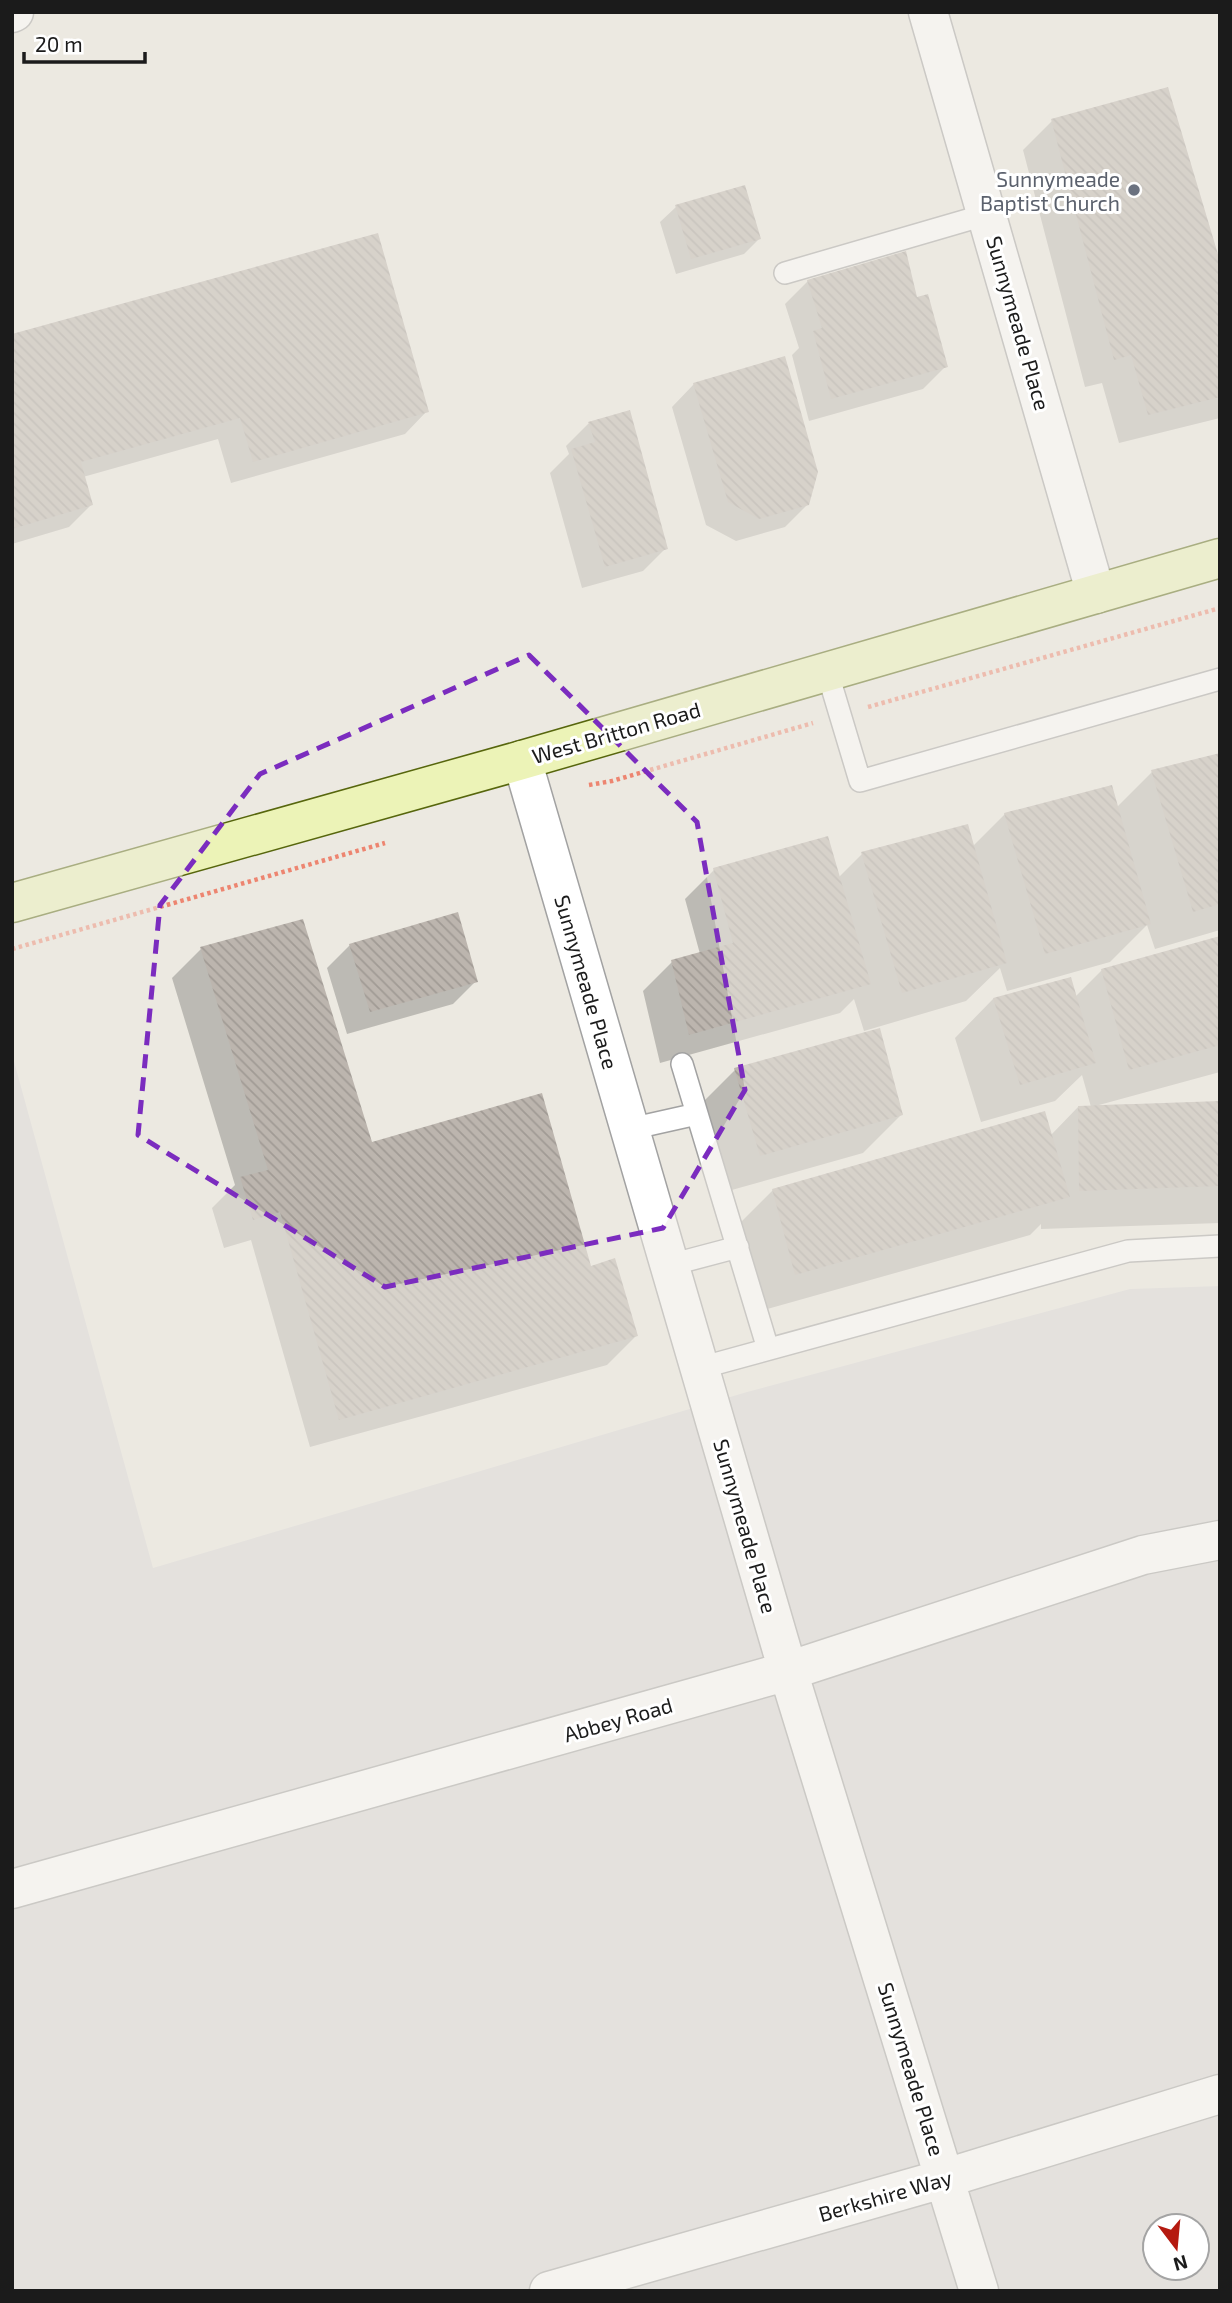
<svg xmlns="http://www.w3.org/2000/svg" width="1232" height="2303" font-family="'Exo 2',sans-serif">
<defs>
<pattern id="building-back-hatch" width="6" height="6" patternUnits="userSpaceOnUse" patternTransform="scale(1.75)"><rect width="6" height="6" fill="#bcb5ae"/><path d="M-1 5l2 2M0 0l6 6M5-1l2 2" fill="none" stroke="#a19b95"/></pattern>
</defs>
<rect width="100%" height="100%" fill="#ece9e1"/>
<!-- residential -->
<path fill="#d9d8d8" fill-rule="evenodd" d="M 12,1054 L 153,1568 L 747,1392 L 1130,1289 L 1220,1286 L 1220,2291 L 12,2291 ZM 1155,2226 L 1197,2226 L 1197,2268 L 1155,2268 Z"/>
<!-- shadow -->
<path fill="#0003" d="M 1052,121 L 1220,267 L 1220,418 L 1119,443 L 1102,383 L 1085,387 L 1023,150 Z
M 676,207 L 759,239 L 744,254 L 676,274 L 660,222 Z
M 808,281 L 916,299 L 946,366 L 923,389 L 809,421 L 792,355 L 799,348 L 785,304 Z
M 12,337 L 427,411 L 405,434 L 231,483 L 218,439 L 83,477 L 91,505 L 69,527 L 12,544 Z
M 694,384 L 808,504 L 785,527 L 736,541 L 706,525 L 672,407 Z
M 628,412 L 666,548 L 643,571 L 582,588 L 550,473 L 569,454 L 566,446 L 588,424 Z
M 1220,754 L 1220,930 L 1155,949 L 1147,925 L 1110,962 L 1007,991 L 1000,968 L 966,1001 L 864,1031 L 854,999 L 840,1013 L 660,1063 L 643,991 L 672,962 L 700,954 L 685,899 L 714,870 L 838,878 L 862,854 L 972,847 L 1005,814 L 1116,808 L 1152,772 Z
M 1220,938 L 1220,1072 L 1099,1105 L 1220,1103 L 1220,1223 L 1041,1229 L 1041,1224 L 1030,1235 L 757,1312 L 734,1229 L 773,1190 L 1051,1135 L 1078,1107 L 1091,1107 L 1082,1075 L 1055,1101 L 981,1122 L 955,1038 L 993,999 L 1075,997 L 1102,970 Z
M 350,945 L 476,981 L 453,1004 L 347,1034 L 327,968 Z
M 201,949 L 370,1144 L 590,1268 L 636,1336 L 607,1365 L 310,1447 L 251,1240 L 224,1248 L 212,1208 L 235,1185 L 172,978 Z
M 735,1070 L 901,1115 L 863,1153 L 721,1193 L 696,1109 Z"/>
<!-- building -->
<path fill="url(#building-back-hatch)" d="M 1168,87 L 1220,261 L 1220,397 L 1148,415 L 1131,355 L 1114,360 L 1051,119 Z
M 745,185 L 761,239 L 691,259 L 675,205 Z
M 378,233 L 429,412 L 253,462 L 240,418 L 81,462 L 93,505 L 12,529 L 12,334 Z
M 906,251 L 917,297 L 928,294 L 948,367 L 831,399 L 813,331 L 822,328 L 807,280 Z
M 785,356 L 818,472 L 809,505 L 759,519 L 728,502 L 693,383 Z
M 630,410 L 668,549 L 605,567 L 571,449 L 595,442 L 588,422 Z
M 1220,753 L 1220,904 L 1193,912 L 1151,770 Z
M 1112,785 L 1151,924 L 1045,954 L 1004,813 Z
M 968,824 L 1007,963 L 902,993 L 861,852 Z
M 828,836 L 871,984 L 689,1035 L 671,960 L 733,943 L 713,868 Z
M 458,912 L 478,982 L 370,1012 L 349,944 Z
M 303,919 L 372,1142 L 542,1093 L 591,1266 L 615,1258 L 638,1336 L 339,1420 L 280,1212 L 253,1220 L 240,1177 L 268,1170 L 200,947 Z
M 1220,936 L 1220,1045 L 1129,1070 L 1101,969 Z
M 1071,977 L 1096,1063 L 1020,1085 L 993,998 Z
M 880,1028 L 903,1115 L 760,1156 L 734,1068 Z
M 1220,1101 L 1220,1186 L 1079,1191 L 1078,1106 Z
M 1045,1111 L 1070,1197 L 795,1275 L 772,1189 Z"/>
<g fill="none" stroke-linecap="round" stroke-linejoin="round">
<defs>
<path id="lane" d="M 785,273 L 988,214
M 827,671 L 860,781 L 1220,679
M 682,1064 L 768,1349
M 630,1129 L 697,1114
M 670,1265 L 738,1247
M 700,1368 L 1128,1251 L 1220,1246"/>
<path id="street" d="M 928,12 L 1096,594
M 12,13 L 14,12
M 522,760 L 788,1671 L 979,2291
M 12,1889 L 788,1671 L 1143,1555 L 1220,1540
M 549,2291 L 946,2178 L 1220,2094"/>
<path id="secondary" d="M 12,903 L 522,760 L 1220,558"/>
</defs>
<!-- lane casing -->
<use href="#lane" stroke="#a2a2a2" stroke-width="24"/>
<!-- street casing -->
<use href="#street" stroke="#a2a2a2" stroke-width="41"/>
<!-- secondary casing -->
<use href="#secondary" stroke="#57660d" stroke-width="41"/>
<!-- path -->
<path stroke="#ed8570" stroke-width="4.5" stroke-dasharray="3.5 3.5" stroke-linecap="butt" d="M 868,707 L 1220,608
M 589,785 L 612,781 L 813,723
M 12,949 L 385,843"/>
<!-- lane -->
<use href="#lane" stroke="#fff" stroke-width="21"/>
<!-- street -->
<use href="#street" stroke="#fff" stroke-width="38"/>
<!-- secondary -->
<use href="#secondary" stroke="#ecf3b7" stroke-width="38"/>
</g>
<!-- marked area -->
<path d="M0 0H1232V2303H0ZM 529,655 L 697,822 L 745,1090 L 663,1228 L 385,1287 L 138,1135 L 160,905 L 260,774 Z" fill="#ece9e1" fill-opacity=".55" fill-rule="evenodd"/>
<path fill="none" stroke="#7b2cbf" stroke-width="5" stroke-dasharray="14 9" stroke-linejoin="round" d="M 529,655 L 697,822 L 745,1090 L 663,1228 L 385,1287 L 138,1135 L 160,905 L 260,774 Z"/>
<!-- markers -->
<circle fill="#6b7280" stroke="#fff" stroke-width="2.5" cx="1134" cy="190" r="7"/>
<g text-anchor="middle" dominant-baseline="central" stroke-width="6" stroke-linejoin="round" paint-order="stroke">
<!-- worship labels -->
<g font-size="21" fill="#5b616d" stroke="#fff" text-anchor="end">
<text x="1120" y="178">Sunnymeade<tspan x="1120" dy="24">Baptist Church</tspan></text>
</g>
<!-- street labels -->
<g font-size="21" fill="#1b1b1b" stroke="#fff">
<text transform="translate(1019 323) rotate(74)">Sunnymeade Place</text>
<text transform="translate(616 732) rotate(-16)">West Britton Road</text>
<text transform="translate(587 982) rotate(74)">Sunnymeade Place</text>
<text transform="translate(746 1526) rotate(74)">Sunnymeade Place</text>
<text transform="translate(618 1719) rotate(-16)">Abbey Road</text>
<text transform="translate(912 2069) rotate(73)">Sunnymeade Place</text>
<text transform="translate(885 2195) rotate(-16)">Berkshire Way</text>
</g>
</g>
<!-- border -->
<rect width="1232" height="2303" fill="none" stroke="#1b1b1b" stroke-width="28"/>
<!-- north arrow -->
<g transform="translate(1176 2247) rotate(164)"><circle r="33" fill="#ffffff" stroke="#a4a4a4" stroke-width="2"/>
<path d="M0-5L12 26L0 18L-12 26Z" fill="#b51a10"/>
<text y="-10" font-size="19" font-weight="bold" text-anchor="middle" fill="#1b1b1b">N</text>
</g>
<!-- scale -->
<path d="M24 52v10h121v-10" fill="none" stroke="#1b1b1b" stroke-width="3.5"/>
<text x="35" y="52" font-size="21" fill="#1b1b1b" stroke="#ffffff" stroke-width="5" paint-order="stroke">20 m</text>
</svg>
